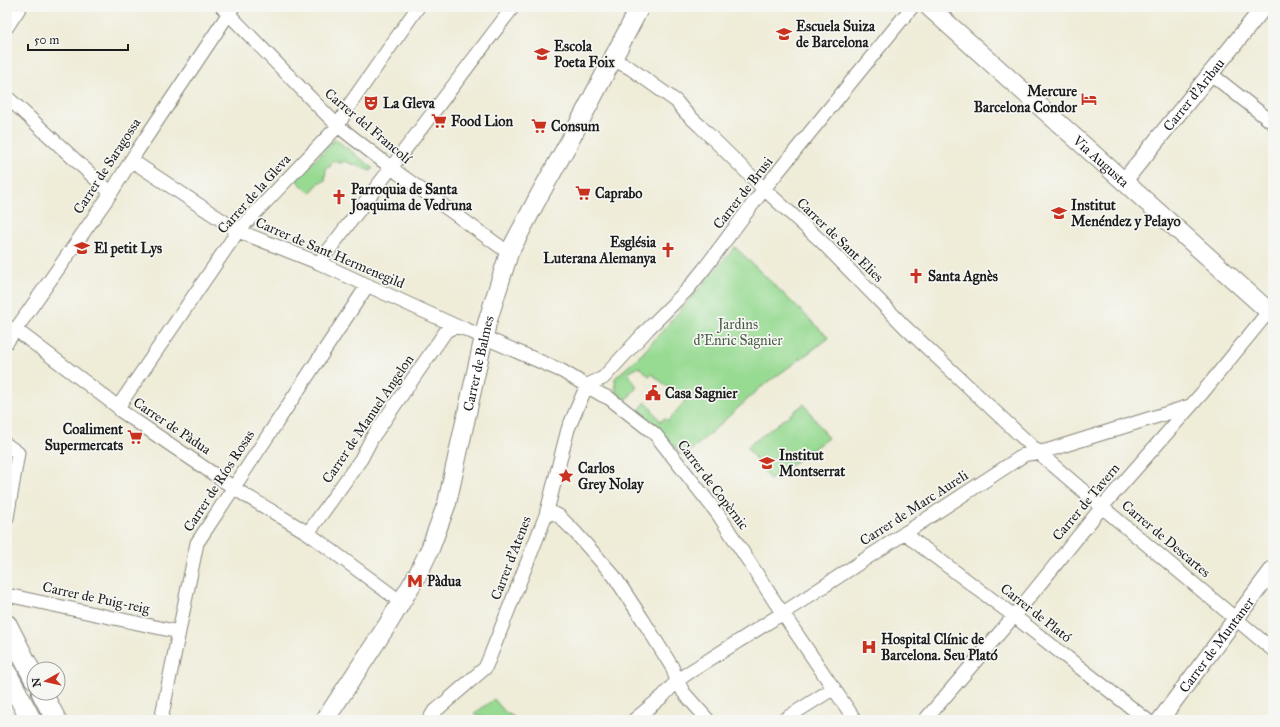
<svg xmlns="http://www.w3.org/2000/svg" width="1280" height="727" font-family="'IM FELL Great Primer',serif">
<rect width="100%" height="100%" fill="#f6f6f2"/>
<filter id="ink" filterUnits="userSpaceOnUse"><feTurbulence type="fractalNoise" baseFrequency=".025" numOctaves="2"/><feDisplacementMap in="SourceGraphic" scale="8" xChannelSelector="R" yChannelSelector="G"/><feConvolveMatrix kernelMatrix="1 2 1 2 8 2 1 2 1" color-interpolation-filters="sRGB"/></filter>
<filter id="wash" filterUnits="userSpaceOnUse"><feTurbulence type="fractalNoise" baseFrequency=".012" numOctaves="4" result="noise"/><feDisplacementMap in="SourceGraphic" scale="16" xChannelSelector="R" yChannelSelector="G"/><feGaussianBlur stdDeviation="0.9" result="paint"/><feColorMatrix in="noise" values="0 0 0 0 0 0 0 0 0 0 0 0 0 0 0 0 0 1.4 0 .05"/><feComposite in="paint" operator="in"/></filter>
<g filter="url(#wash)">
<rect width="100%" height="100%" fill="#efecd8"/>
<!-- green -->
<path fill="#97da92" stroke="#5a7b57" d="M 335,139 L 373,168 L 371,171 L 344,161 L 342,163 L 332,161 L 330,167 L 326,167 L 325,181 L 320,182 L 310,193 L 296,180 Z
M 735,247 L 829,338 L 760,388 L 684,457 L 656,425 L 639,410 L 646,402 L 661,422 L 664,418 L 668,421 L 685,401 L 652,374 L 649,376 L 639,367 L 628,373 L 637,387 L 626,400 L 616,392 L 615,378 L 642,354 Z
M 804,404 L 828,438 L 770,480 L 747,447 Z
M 494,699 L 505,712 L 519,720 L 491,720 L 474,714 Z"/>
</g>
<g filter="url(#ink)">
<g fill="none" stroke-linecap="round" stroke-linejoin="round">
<defs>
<path id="minor" d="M 222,7 L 321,109 L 338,126 L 398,173 L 509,253
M 625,7 L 637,12
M 7,27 L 20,7
M 612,59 L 630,68 L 676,101 L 685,112 L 700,126 L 764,189 L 821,241 L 905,327 L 1039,453 L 1102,507 L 1273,650
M 1211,74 L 1273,123
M 7,97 L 111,193
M 131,160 L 238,231 L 319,263 L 456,326 L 465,329 L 562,371 L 602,395 L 609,398 L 655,434 L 718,514 L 775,602 L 855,720
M 319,263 L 513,7
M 7,328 L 15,329 L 118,407 L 121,411 L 240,492 L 308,533 L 401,602
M 7,342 L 111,193 L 137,151 L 233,7
M 118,407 L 238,231 L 338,126 L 348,107 L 418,7
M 7,445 L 18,453 L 7,518
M 547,510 L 559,516 L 574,531 L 614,576 L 643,620 L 672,667 L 677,681 L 684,693 L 708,720
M 906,532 L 913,540 L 1014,616 L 1147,720
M 308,533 L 361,459 L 372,438 L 446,331 L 456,326
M 7,595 L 179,632
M 785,719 L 834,688
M 161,720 L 197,543 L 367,286
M 429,720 L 433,713 L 485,668 L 489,659 L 546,515 L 568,429 L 587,385 L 603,378 L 648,329 L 687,290 L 704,269 L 764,189 L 912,7
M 634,720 L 663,696 L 677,681 L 688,673 L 783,613 L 1024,455 L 1049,450 L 1190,406
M 925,720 L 1014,616 L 1102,507 L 1203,392 L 1273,306"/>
<g id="tertiary">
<path id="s1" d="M 1124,181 L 1264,7"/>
<path id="s2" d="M 1160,720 L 1273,569"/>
</g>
<g id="secondary">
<path id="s3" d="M 929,7 L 1273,315"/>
<path id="s4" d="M 325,720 L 388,624 L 418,574 L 430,549 L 447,503 L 487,323 L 509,253 L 540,194 L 568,144 L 640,7"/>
</g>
<path id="primary" d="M 7,625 L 34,678
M 7,674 L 31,720
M 42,693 L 56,720"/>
</defs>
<!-- minor casing -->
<use href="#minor" stroke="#86847a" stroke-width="15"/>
<!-- tertiary casing -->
<use href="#tertiary" stroke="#86847a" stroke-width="18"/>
<!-- secondary casing -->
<use href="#secondary" stroke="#86847a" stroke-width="20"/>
<!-- primary casing -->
<use href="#primary" stroke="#86847a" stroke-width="22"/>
<!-- minor -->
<use href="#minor" stroke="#fff" stroke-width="13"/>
<!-- tertiary -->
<use href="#tertiary" stroke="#fff" stroke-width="16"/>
<!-- secondary -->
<use href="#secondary" stroke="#fff" stroke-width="18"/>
<!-- primary -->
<use href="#primary" stroke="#fff" stroke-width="20"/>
</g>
</g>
<!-- icons -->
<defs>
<symbol id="school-bare" viewBox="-9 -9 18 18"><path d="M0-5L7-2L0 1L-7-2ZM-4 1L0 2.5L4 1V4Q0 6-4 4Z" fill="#c8321e" stroke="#f6f6f2" stroke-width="2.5" paint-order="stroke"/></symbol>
<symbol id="hotel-bare" viewBox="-9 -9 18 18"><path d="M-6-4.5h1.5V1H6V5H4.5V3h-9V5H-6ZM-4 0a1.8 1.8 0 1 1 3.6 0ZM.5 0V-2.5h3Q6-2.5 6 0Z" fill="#c8321e" stroke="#f6f6f2" stroke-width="2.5" paint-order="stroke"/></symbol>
<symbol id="theatre-bare" viewBox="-9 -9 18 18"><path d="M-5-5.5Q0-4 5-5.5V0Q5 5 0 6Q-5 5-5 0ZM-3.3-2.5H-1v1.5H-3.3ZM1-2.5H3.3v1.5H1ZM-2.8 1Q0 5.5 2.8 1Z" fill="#c8321e" stroke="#f6f6f2" stroke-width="2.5" paint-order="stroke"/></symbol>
<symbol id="supermarket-bare" viewBox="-9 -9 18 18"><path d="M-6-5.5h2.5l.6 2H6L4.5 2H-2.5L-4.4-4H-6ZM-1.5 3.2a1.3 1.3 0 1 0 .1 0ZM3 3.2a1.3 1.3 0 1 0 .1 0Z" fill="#c8321e" stroke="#f6f6f2" stroke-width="2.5" paint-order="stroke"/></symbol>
<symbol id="church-bare" viewBox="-9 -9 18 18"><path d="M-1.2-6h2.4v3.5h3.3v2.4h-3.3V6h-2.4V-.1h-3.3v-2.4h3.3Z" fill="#c8321e" stroke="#f6f6f2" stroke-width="2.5" paint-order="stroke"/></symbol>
<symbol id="civic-bare" viewBox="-9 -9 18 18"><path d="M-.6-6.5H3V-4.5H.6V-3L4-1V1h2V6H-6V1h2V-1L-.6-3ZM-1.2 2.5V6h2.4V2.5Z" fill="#c8321e" stroke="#f6f6f2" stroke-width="2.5" paint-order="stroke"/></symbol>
<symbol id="sight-bare" viewBox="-9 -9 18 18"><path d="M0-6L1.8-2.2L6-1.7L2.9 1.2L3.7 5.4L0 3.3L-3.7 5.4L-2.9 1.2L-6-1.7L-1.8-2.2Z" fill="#c8321e" stroke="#f6f6f2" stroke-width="2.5" paint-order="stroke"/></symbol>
<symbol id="metro-bare" viewBox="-9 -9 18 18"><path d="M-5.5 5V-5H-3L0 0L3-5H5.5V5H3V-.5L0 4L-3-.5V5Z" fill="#c8321e" stroke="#f6f6f2" stroke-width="2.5" paint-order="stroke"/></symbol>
<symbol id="hospital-bare" viewBox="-9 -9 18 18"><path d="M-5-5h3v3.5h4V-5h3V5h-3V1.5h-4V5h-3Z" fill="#c8321e" stroke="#f6f6f2" stroke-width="2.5" paint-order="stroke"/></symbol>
</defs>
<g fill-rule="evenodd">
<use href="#school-bare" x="773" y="23" width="22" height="22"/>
<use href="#school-bare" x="531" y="43" width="22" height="22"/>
<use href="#hotel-bare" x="1078" y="88" width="22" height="22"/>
<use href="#theatre-bare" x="360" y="92" width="22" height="22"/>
<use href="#supermarket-bare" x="428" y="110" width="22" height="22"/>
<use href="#supermarket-bare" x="528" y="115" width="22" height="22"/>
<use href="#supermarket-bare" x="572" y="182" width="22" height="22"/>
<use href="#church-bare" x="328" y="186" width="22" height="22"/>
<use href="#school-bare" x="1048" y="202" width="22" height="22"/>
<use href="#school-bare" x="71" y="237" width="22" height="22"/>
<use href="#church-bare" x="657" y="239" width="22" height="22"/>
<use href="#church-bare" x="905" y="265" width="22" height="22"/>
<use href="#civic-bare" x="642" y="382" width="22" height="22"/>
<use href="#supermarket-bare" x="124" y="426" width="22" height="22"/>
<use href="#school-bare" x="756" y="452" width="22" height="22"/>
<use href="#sight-bare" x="555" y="465" width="22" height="22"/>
<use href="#metro-bare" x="404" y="570" width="22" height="22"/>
<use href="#hospital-bare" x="858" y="636" width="22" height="22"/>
</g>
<g text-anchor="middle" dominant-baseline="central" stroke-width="3.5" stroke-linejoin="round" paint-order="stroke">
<!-- poi labels -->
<g font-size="14" font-weight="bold" fill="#1c1c1c" stroke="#f6f6f2" text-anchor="start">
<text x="796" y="26">Escuela Suiza<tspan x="796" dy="16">de Barcelona</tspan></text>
<text x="554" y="46">Escola<tspan x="554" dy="16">Poeta Foix</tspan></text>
<text x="1077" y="91" text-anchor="end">Mercure<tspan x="1077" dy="16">Barcelona Condor</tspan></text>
<text x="383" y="103">La Gleva</text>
<text x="451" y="121">Food Lion</text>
<text x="551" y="126">Consum</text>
<text x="351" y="189">Parroquia de Santa<tspan x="351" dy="16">Joaquima de Vedruna</tspan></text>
<text x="595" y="193">Caprabo</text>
<text x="1071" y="205">Institut<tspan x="1071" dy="16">Menéndez y Pelayo</tspan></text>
<text x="656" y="242" text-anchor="end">Església<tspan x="656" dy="16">Luterana Alemanya</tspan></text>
<text x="94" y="248">El petit Lys</text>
<text x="928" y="276">Santa Agnès</text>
<text x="665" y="393">Casa Sagnier</text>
<text x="123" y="429" text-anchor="end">Coaliment<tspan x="123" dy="16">Supermercats</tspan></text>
<text x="779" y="455">Institut<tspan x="779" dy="16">Montserrat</tspan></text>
<text x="578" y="468">Carlos<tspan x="578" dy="16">Grey Nolay</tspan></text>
<text x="427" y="581">Pàdua</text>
<text x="881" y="639">Hospital Clínic de<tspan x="881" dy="16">Barcelona. Seu Plató</tspan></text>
</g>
<!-- street labels -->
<g font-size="14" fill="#1c1c1c" stroke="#f6f6f2">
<text stroke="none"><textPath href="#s1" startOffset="111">Carrer d'Aribau</textPath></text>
<text transform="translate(368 126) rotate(40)">Carrer del Francolí</text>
<text stroke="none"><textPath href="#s3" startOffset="231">Via Augusta</textPath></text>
<text transform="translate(107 166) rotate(-57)">Carrer de Saragossa</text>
<text transform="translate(743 193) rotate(-52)">Carrer de Brusi</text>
<text transform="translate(254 194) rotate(-48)">Carrer de la Gleva</text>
<text transform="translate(840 240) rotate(44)">Carrer de Sant Elies</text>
<text transform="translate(330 253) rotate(23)">Carrer de Sant Hermenegild</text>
<text stroke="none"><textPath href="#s4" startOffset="393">Carrer de Balmes</textPath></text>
<text transform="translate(368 419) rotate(-56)">Carrer de Manuel Angelon</text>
<text transform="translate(172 426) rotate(34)">Carrer de Pàdua</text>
<text transform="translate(219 481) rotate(-57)">Carrer de Ríos Rosas</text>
<text transform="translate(713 485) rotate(53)">Carrer de Copèrnic</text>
<text transform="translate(1086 502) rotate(-50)">Carrer de Tavern</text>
<text transform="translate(914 508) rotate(-33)">Carrer de Marc Aureli</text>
<text transform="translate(1166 539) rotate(40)">Carrer de Descartes</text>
<text transform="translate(511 558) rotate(-69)">Carrer d'Atenes</text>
<text transform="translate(96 598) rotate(12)">Carrer de Puig-reig</text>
<text transform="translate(1036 613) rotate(38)">Carrer de Plató</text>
<text stroke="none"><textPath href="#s2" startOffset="94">Carrer de Muntaner</textPath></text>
</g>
<!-- park labels -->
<g font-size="14" fill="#475e45" stroke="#f6f6f2">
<text x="738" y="324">Jardins<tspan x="738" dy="16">d'Enric Sagnier</tspan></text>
</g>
</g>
<!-- margin -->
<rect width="1280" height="727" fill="none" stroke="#f6f6f2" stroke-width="24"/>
<!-- north arrow -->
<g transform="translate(46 681) rotate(262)"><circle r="19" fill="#f6f6f2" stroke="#9f9f9c"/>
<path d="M0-3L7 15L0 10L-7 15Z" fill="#c8321e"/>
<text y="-6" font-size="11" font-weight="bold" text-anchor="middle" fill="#1c1c1c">N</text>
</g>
<!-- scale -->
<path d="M28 44v6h100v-6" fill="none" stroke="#1c1c1c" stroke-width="2"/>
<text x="34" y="44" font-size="12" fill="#1c1c1c" stroke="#f6f6f2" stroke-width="3" paint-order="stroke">50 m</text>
</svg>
